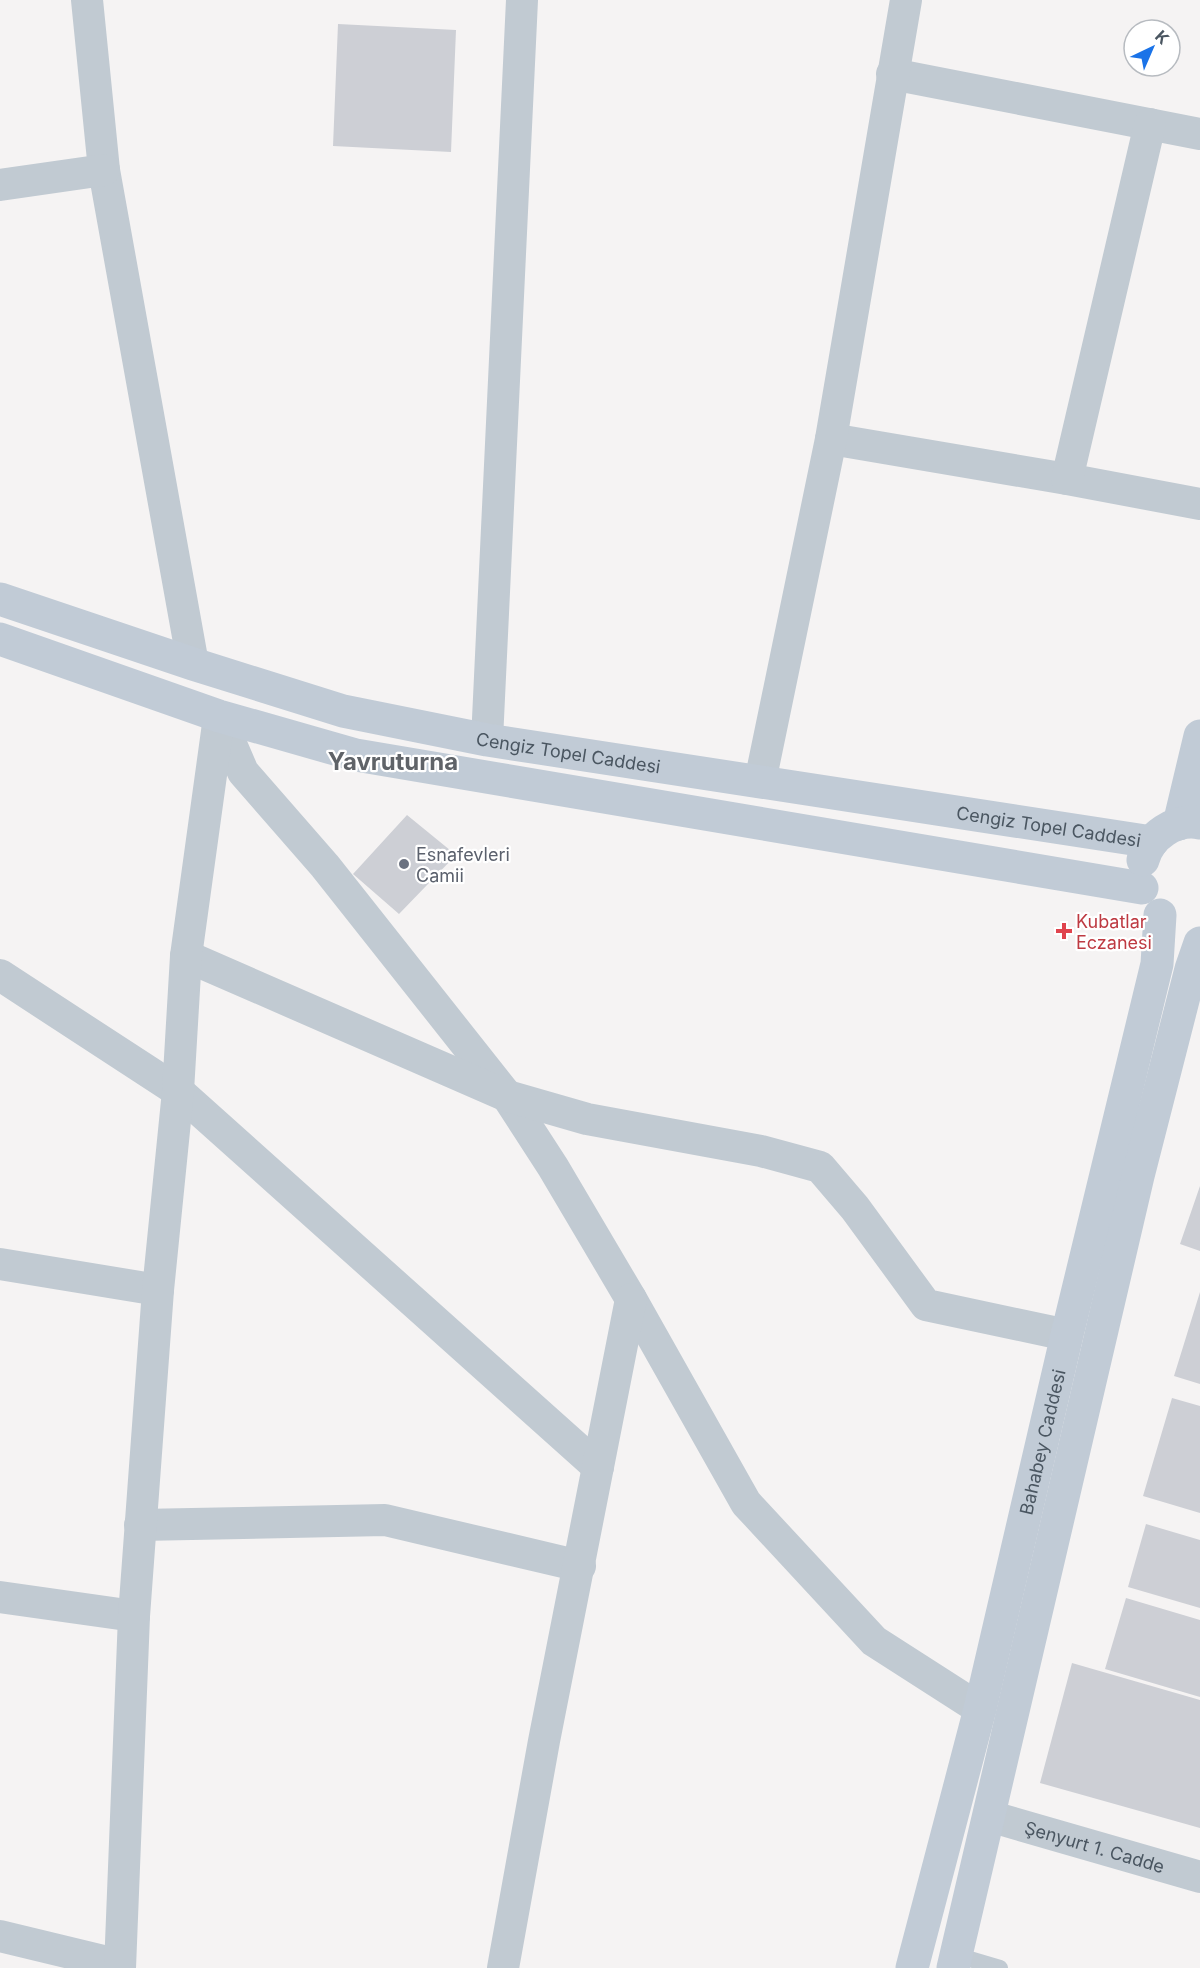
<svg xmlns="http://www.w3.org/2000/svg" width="1200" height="1968" font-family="Inter,sans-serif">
<rect width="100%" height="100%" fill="#f5f3f3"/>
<!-- building -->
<path fill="#cdcfd5" d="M 338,24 L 456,30 L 451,152 L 333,146 Z
M 407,815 L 456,855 L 399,914 L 353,874 Z
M 1200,1186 L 1200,1251 L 1180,1244 Z
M 1200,1292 L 1200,1384 L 1174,1376 Z
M 1172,1398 L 1200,1406 L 1200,1513 L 1143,1496 Z
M 1146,1524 L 1200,1540 L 1200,1608 L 1128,1587 Z
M 1126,1598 L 1200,1620 L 1200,1697 L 1105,1669 Z
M 1072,1663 L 1200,1700 L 1200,1828 L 1040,1783 Z"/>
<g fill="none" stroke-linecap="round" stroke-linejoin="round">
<!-- lane -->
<path stroke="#c1cad2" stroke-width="16" d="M 956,1955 L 1000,1968"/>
<!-- street -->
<g stroke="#c1cad2" stroke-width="32">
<path d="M 87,0 L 104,170 L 193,664"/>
<path d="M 892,74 L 1200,134"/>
<path d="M 0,185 L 104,170"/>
<path d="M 831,439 L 1067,479 L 1200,504"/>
<path d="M 1067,479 L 1150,124"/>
<path d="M 219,716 L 243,772 L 325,866 L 507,1096 L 553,1167 L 631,1299 L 746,1503 L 874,1641 L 980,1709"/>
<path d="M 487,740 L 522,0"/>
<path d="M 760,782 L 831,439 L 906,0"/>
<path d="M 186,956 L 507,1096 L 587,1119 L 761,1151 L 820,1167 L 855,1208 L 926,1305 L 1067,1335"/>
<path d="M 0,975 L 178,1091 L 598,1467"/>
<path d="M 0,1264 L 158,1290"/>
<path d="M 140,1525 L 385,1520 L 580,1566"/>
<path d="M 0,1597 L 134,1616"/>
<path id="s1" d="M 989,1816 L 1200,1877"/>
<path d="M 0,1936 L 120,1965"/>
<path d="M 120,1968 L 134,1616 L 158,1290 L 178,1091 L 186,956 L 219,717"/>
<path d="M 503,1968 L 544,1741 L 631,1299"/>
</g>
<!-- secondary -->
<g stroke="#c1cbd6" stroke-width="33">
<path id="s2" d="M 0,599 L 193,664 L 343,711 L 487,740 L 1152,842"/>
<path d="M 0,639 L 219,716 L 356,755 L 1142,888"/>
<path d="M 1179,824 L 1200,736"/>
<path d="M 1143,860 C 1149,836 1175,818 1200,823"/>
<path id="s3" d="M 912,1968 L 980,1709 L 1067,1335 L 1157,964 L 1160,915"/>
<path d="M 953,1968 L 1138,1176 L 1191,969 L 1200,943"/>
</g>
</g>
<!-- markers -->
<circle fill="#6b7280" stroke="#fff" stroke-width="2" cx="404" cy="864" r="6"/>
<path fill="#e0444e" stroke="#fff" stroke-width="2" d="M1061 922h6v6h6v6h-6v6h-6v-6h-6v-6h6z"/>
<g text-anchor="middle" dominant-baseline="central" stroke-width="4.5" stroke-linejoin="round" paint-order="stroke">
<!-- street labels -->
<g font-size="18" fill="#4a5661" stroke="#fff">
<text stroke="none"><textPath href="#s2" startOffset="590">Cengiz Topel Caddesi</textPath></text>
<text stroke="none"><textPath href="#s2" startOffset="1076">Cengiz Topel Caddesi</textPath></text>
<text stroke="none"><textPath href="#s3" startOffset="542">Bahabey Caddesi</textPath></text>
<text stroke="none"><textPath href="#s1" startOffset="110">Şenyurt 1. Cadde</textPath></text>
</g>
<!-- worship labels -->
<g font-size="18" fill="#5b616d" stroke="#fff" text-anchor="start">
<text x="416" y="854">Esnafevleri<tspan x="416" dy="21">Camii</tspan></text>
</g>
<!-- health labels -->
<g font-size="18" fill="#be3a42" stroke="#fff" text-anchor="start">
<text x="1076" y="921">Kubatlar<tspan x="1076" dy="21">Eczanesi</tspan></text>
</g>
<!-- district labels -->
<g font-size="24" font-weight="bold" fill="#5f6368" stroke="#fff">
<text x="393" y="761">Yavruturna</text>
</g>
</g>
<!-- north arrow -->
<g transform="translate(1152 48) rotate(44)"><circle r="28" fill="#ffffff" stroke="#b7bbc0" stroke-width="1.5"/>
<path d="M0-4.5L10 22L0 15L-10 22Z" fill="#1a73e8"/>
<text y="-9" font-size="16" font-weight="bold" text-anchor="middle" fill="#4a5661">K</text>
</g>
</svg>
